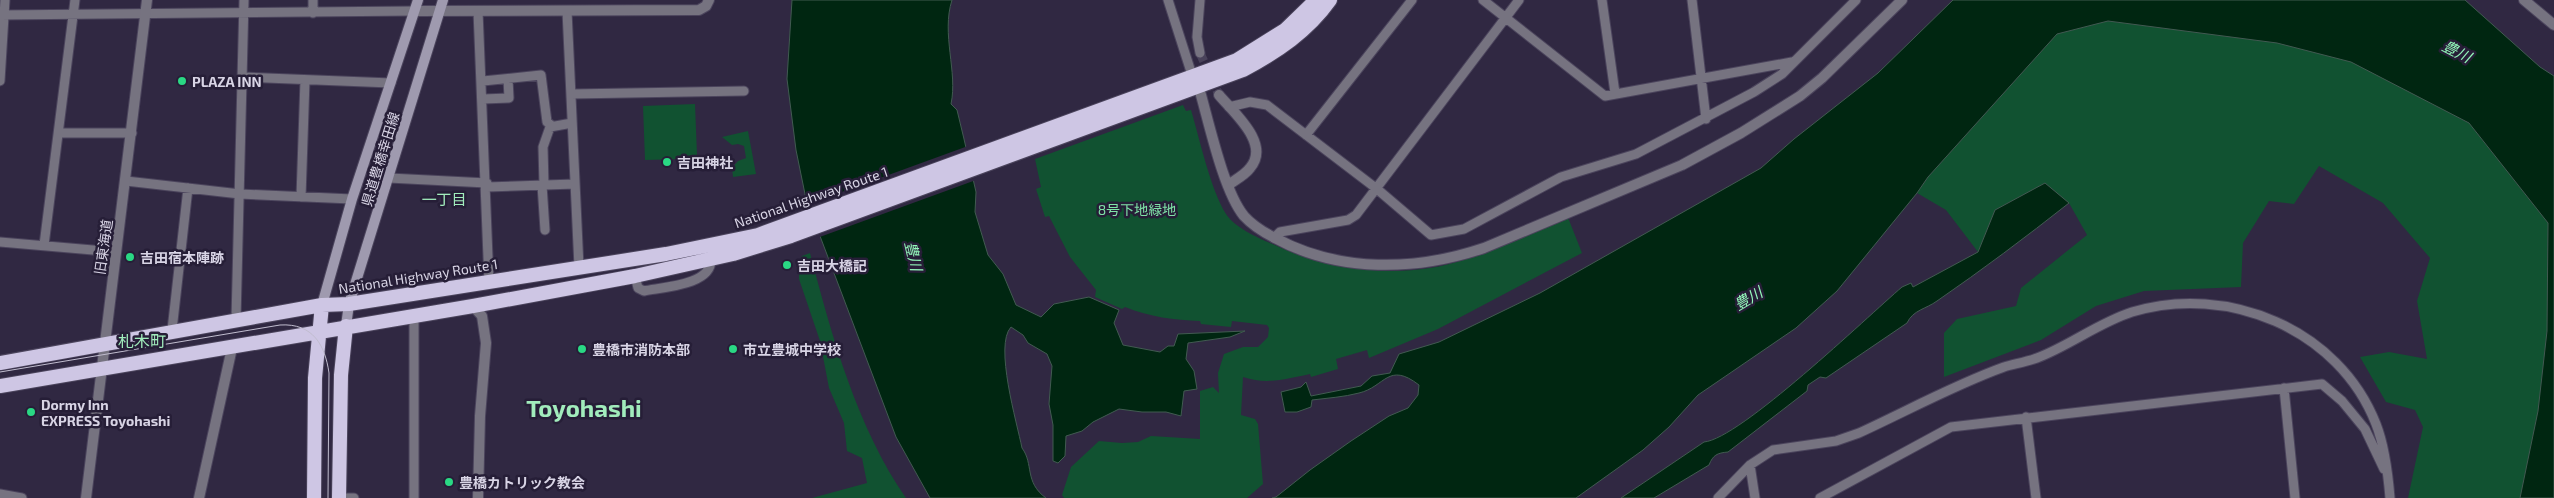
<svg xmlns="http://www.w3.org/2000/svg" width="2554" height="498" font-family="'Exo 2','Noto Sans JP',sans-serif">
<rect width="100%" height="100%" fill="#302842"/>
<!-- green -->
<path fill="#115231" d="M 2108,21 L 2277,43 L 2352,62 L 2469,123 L 2548,223 L 2547,331 L 2538,411 L 2520,498 L 2408,498 L 2423,427 L 2415,410 L 2386,402 L 2360,357 L 2389,352 L 2427,359 L 2417,301 L 2430,258 L 2383,203 L 2319,166 L 2294,204 L 2269,201 L 2243,243 L 2241,287 L 2144,291 L 2096,306 L 2041,340 L 1944,377 L 1944,333 L 1957,319 L 2016,306 L 2021,288 L 2087,235 L 2069,203 L 2045,183 L 1995,210 L 1978,252 L 1946,210 L 1917,193 L 1928,177 L 2057,34 Z
M 695,104 L 697,155 L 681,159 L 645,160 L 643,106 Z
M 1183,105 L 1186,111 L 1191,110 C 1200,140 1210,188 1226,214 C 1236,229 1261,239 1277,246 C 1333,272 1407,280 1466,259 C 1501,247 1534,230 1567,215 L 1582,253 L 1438,329 L 1369,358 L 1367,350 L 1336,359 L 1338,369 L 1311,377 L 1310,374 C 1286,379 1267,385 1243,377 L 1241,415 L 1255,419 L 1258,424 L 1263,484 L 1247,498 L 1064,498 L 1062,495 L 1071,467 L 1099,441 L 1122,443 L 1138,442 L 1151,436 L 1200,439 L 1200,391 L 1213,387 L 1219,393 L 1218,373 L 1224,354 L 1243,347 L 1258,347 L 1268,337 L 1269,328 L 1267,325 L 1232,321 L 1231,327 L 1201,324 L 1200,321 C 1174,320 1150,317 1125,307 L 1122,309 L 1095,297 L 1096,290 L 1070,257 L 1049,216 L 1045,217 L 1036,189 L 1041,187 L 1035,159 Z
M 748,131 L 756,174 L 733,177 L 732,168 L 738,161 L 746,158 L 744,146 L 738,144 L 732,145 L 722,137 Z
M 810,253 C 832,337 857,427 906,498 L 812,498 L 867,483 L 862,458 L 847,451 L 844,423 L 829,388 L 820,341 L 799,279 L 799,262 L 802,256 Z"/>
<!-- water -->
<path fill="#002611" stroke="#415a51" d="M 792,0 L 952,0 C 941,34 958,72 951,104 L 957,110 L 964,139 L 976,192 L 975,212 L 988,255 L 1003,274 L 1016,305 L 1041,317 L 1054,304 L 1089,297 L 1119,310 L 1114,323 L 1123,345 L 1160,352 L 1168,346 L 1174,346 L 1178,334 L 1245,331 L 1230,337 L 1188,343 L 1186,359 L 1194,371 L 1197,389 L 1184,391 L 1181,416 L 1166,412 L 1142,412 L 1119,409 L 1093,422 L 1082,431 L 1066,436 L 1065,456 L 1058,463 L 1053,461 L 1053,425 L 1049,404 L 1052,366 L 1047,354 L 1028,343 L 1023,335 L 1011,327 C 994,345 1017,423 1022,448 C 1034,464 1024,482 1046,498 L 930,498 L 896,437 L 806,199 L 796,150 L 787,79 Z
M 1953,0 L 2465,0 L 2540,67 L 2554,76 L 2554,498 L 2520,498 L 2538,411 L 2547,331 L 2548,223 L 2469,123 L 2351,62 L 2277,43 L 2108,21 L 2057,34 L 1928,177 L 1917,193 L 1837,291 L 1796,328 L 1698,395 L 1669,427 L 1643,450 L 1576,498 L 1272,498 L 1276,497 L 1310,470 L 1351,441 L 1389,416 L 1408,408 L 1418,395 L 1419,385 C 1388,361 1385,387 1359,393 C 1344,397 1328,398 1312,400 L 1311,407 L 1297,412 L 1285,412 L 1281,392 L 1301,387 L 1306,382 L 1311,396 L 1361,386 L 1372,376 L 1390,373 L 1399,354 L 1439,342 L 1540,293 L 1761,168 L 1794,139 L 1878,73 Z
M 2045,183 L 2069,203 C 2026,237 1982,270 1937,301 C 1926,309 1913,310 1907,323 L 1826,378 L 1820,377 L 1808,385 L 1807,391 L 1728,452 C 1717,453 1713,455 1709,465 L 1654,498 L 1621,498 L 1704,442 C 1740,439 1867,317 1902,287 L 1911,283 L 1913,287 L 1978,252 L 1995,210 Z"/>
<!-- pier -->
<path fill="#302842" d="M 968,146 L 976,180 L 817,238 L 806,205 Z"/>
<g fill="none" stroke-linecap="round" stroke-linejoin="round">
<!-- minor-tunnel -->
<path stroke="#49425a" stroke-width="9" stroke-dasharray="9 4.5" stroke-linecap="butt" d="M 1200,53 L 1219,95"/>
<defs>
<path id="minor" d="M 313,0 L 313,13
M 1168,0 L 1192,75
M 1200,0 L 1197,37 L 1200,53
M 1483,0 L 1605,96 L 1792,62
M 1602,0 L 1615,93
M 1692,0 L 1706,119
M 478,11 L 489,282
M 567,11 L 579,267
M 0,15 L 414,11
M 243,77 L 391,83
M 0,81 L 5,0
M 483,81 L 541,75 L 547,122 L 551,125
M 571,94 L 744,91
M 483,99 L 509,98 L 508,79
M 1229,107 L 1250,102 L 1267,105 L 1377,189 L 1431,235 L 1464,229 L 1561,177 L 1636,154 L 1754,92 L 1782,74 L 1856,0
M 59,133 L 132,133
M 1306,135 L 1412,0
M 389,178 L 487,183
M 126,181 L 240,194 L 352,199
M 542,185 L 545,230
M 544,185 L 543,147 L 550,127 L 572,123
M 487,187 L 575,184
M 301,197 L 305,80
M 1274,238 L 1280,232 L 1348,220 L 1356,215 L 1519,0
M 0,242 L 116,252
M 44,245 L 75,0
M 635,276 L 638,288 L 644,291 C 664,287 711,285 711,260
M 236,320 L 244,0
M 172,330 L 188,188
M 2284,388 L 2295,498
M 2026,417 L 2036,498
M 1750,465 L 1755,498
M 0,494 L 22,498
M 339,498 L 354,498
M 414,498 L 414,316
M 1718,498 L 1750,465 L 1773,450 L 1836,441 L 1859,433 C 1907,411 1954,385 2004,367 C 2014,364 2026,362 2037,358 C 2069,346 2098,323 2132,312 C 2227,283 2339,329 2376,424 C 2385,447 2388,473 2390,498
M 1820,498 L 1951,427 L 2322,384 L 2342,401 L 2365,429 L 2384,469"/>
<path id="tertiary" d="M 2524,0 L 2554,25
M 414,11 L 699,10 L 706,6 L 709,0
M 1199,88 C 1209,122 1223,190 1244,216 C 1253,226 1263,232 1275,238 C 1339,273 1416,271 1484,248 L 1682,165 L 1741,133 L 1800,96 L 1822,78 L 1902,0
M 1219,95 C 1234,113 1271,144 1250,168 C 1245,175 1235,180 1228,185
M 473,306 L 482,316 L 486,343 L 480,416 L 478,498
M 86,498 L 147,0
M 199,498 L 232,348"/>
<path id="secondary" d="M 322,305 L 352,199 L 418,0
M 346,326 L 349,304 L 443,0"/>
<path id="trunk" d="M 0,363 L 322,305 L 349,304 L 666,254 L 758,235 L 1237,60 L 1285,30 L 1316,0
M 0,386 L 473,306 L 635,276 L 733,254 L 791,236 L 1243,70 C 1277,52 1308,31 1330,0
M 314,498 L 315,378 L 322,305
M 339,498 L 341,375 L 346,326"/>
</defs>
<!-- minor casing -->
<use href="#minor" stroke="#4b445c" stroke-width="11"/>
<!-- tertiary casing -->
<use href="#tertiary" stroke="#4b445c" stroke-width="12"/>
<!-- secondary casing -->
<use href="#secondary" stroke="#4b445c" stroke-width="12"/>
<!-- trunk casing -->
<use href="#trunk" stroke="#4b445c" stroke-width="16"/>
<!-- minor -->
<use href="#minor" stroke="#767380" stroke-width="9"/>
<!-- tertiary -->
<use href="#tertiary" stroke="#767380" stroke-width="10"/>
<!-- secondary -->
<use href="#secondary" stroke="#9f9aaf" stroke-width="10"/>
<!-- trunk -->
<use href="#trunk" stroke="#cec6e4" stroke-width="14"/>
<!-- tram -->
<path stroke="#c1bdcf" stroke-width="1" d="M 0,372 L 280,325 C 313,323 325,345 329,373 L 328,498"/>
</g>
<!-- markers -->
<g fill="#2ad884" stroke="#261e37" stroke-width="2">
<circle cx="182" cy="81" r="5"/>
<circle cx="667" cy="162" r="5"/>
<circle cx="130" cy="257" r="5"/>
<circle cx="787" cy="265" r="5"/>
<circle cx="582" cy="349" r="5"/>
<circle cx="733" cy="349" r="5"/>
<circle cx="31" cy="412" r="5"/>
<circle cx="449" cy="482" r="5"/>
</g>
<g text-anchor="middle" dominant-baseline="central" stroke-width="5" stroke-linejoin="round" paint-order="stroke">
<!-- poi labels -->
<g font-size="14" font-weight="bold" fill="#d8d4e5" stroke="#261e37" text-anchor="start">
<text x="192" y="81">PLAZA INN</text>
<text x="677" y="162">吉田神社</text>
<text x="140" y="257">吉田宿本陣跡</text>
<text x="797" y="265">吉田大橋記</text>
<text x="592" y="349">豊橋市消防本部</text>
<text x="743" y="349">市立豊城中学校</text>
<text x="41" y="404">Dormy Inn<tspan x="41" dy="16">EXPRESS Toyohashi</tspan></text>
<text x="459" y="482">豊橋カトリック教会</text>
</g>
<!-- street labels -->
<g font-size="14" fill="#d8d4e5" stroke="#261e37">
<text transform="translate(380 159) rotate(-73)">県道豊橋幸田線</text>
<text transform="translate(811 197) rotate(-19)">National Highway Route 1</text>
<text transform="translate(103 247) rotate(-82)">旧東海道</text>
<text transform="translate(418 276) rotate(-9)">National Highway Route 1</text>
</g>
<!-- park labels -->
<g font-size="14" fill="#7fe3a7" stroke="#261e37">
<text x="1137" y="209">8号下地緑地</text>
</g>
<!-- water labels -->
<g font-size="15" font-style="italic" fill="#93f8ba" stroke="#261e37">
<text transform="translate(2457 51) rotate(27)">豊川</text>
<text transform="translate(914 256) rotate(77)">豊川</text>
<text transform="translate(1748 298) rotate(-31)">豊川</text>
</g>
<!-- neighbourhood labels -->
<g font-size="15" fill="#a1ecbc" stroke="#261e37">
<text x="444" y="199">一丁目</text>
</g>
<!-- quarter labels -->
<g font-size="16" fill="#a1ecbc" stroke="#261e37">
<text x="142" y="340">札木町</text>
</g>
<!-- town labels -->
<g font-size="24" font-weight="bold" fill="#a1ecbc" stroke="#261e37">
<text x="584" y="407">Toyohashi</text>
</g>
</g>
</svg>
